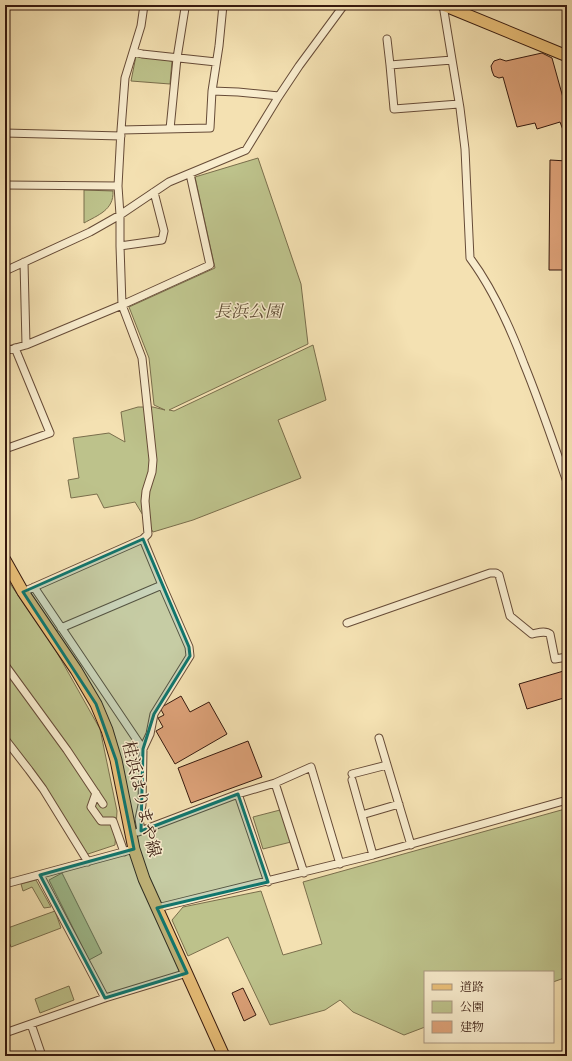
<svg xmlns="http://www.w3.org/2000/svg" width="572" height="1061" font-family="'IM FELL DW Pica','Noto Serif JP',serif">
<rect width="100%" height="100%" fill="#f4e1b2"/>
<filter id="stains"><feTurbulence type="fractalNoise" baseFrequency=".005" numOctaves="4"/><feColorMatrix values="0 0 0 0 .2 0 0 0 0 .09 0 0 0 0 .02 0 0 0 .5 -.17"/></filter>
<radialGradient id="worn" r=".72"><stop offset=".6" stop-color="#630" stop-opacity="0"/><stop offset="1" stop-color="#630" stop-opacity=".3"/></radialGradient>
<!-- green -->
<path fill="#bdc28b" stroke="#7a6e4c" d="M 136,56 L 172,61 L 170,84 L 131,81 Z
M 258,158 L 301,284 L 308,344 L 169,410 L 174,411 L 313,345 L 326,400 L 278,420 L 301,478 L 193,520 L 153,532 L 135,502 L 104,508 L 97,494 L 71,498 L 68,480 L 79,478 L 73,438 L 109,433 L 125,442 L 121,412 L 138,407 L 153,407 L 165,410 L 154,405 L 149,358 L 129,307 L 215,268 L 195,177 Z
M 84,190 L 113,191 C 114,210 98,215 84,223 Z
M 5,573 L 11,585 L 55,649 L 100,729 L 117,811 L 115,845 L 85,855 L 36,774 L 5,735 Z
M 565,809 L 567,817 L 567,977 L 553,982 L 553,972 L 425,972 L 425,1027 L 404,1035 L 353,1012 L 340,1000 L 325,1010 L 270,1025 L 228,937 L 188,956 L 172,920 L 183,907 L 261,891 L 283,955 L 322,944 L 303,882 Z
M 280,810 L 291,842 L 263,849 L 253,817 Z
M 62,873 L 102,953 L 89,960 L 49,880 Z
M 36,880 L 51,907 L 44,908 L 32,887 L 23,891 L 21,884 Z
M 55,911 L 61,928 L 11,947 L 5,932 L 5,929 Z
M 69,986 L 74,1000 L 40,1013 L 35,999 Z"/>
<!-- building -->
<path fill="#dca178" stroke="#36190e" d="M 542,53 L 552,58 L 567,112 L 567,128 L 563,130 L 560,122 L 537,129 L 535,123 L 517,127 L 503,77 L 499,78 L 494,76 L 492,71 L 491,66 L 494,61 L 500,59 L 506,61 Z
M 550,160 L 567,161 L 567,270 L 549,270 Z
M 567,670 L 567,697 L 527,709 L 519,684 Z
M 181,696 L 190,712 L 209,702 L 227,734 L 175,764 L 156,731 L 163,727 L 158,718 L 164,715 L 160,708 Z
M 248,741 L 262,777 L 191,803 L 178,768 Z
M 243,988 L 256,1015 L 244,1021 L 232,993 Z"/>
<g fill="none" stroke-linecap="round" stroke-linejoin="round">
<defs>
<path id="street" d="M 443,5 L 460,108 L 465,149 L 470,258 C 493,289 510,327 524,364 C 540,403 553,442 567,482
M 387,39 L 390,65
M 134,52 L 142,54 L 216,62
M 452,60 L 390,65 L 394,109 L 459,104
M 212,91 L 238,92 L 279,96
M 170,129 L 177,58 L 185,8
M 121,130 L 210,128 L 212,91 L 219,46 L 223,5
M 5,133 L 121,136
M 5,185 L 118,186
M 120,246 L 162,240 L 164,231 L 154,192
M 24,262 L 26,345
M 5,271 L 90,232 L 120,215 L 169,182 L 246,150 L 279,96 L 299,66 L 344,5
M 5,351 L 26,345 L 122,305 L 210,265 L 190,174
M 5,449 L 50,433 L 15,348
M 34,587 L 143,749
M 23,592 L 143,539 L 148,534 L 145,501 L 146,491 L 152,472 L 153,460 L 142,358 L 122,305 L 120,246 L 120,215 L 118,186 L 121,130 L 125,78 L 141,26 L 144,5
M 347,623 L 490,573 L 496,573 L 499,575 L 510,616 L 532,634 C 538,633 545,630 550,634 L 555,659 L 567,657
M 61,628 L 162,585
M 5,665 L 67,750 L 103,804
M 379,738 L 411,845
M 5,739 L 29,770 L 43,789 L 88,862
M 352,774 L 387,765
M 352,780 L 373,855
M 275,783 L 304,873
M 96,793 L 91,807 L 101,821 L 113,821 L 124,852
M 238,794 L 268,882
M 365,814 L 399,804
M 141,831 L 139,819 L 142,805 L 143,749 L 150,734 L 154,714 L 190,656 L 189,647 L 162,585 L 143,539
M 138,832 L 238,794 L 275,783 L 311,767 L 340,864
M 40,875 L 105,998
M 5,884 L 134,849
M 157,908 L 373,855 L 567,800
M 31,1024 L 42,1056
M 5,1033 L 105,998 L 187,973"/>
<path id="primary" d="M 443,5 L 567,56
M 5,560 L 23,592 L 76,670 L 96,704 L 107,730 L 116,760 L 134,849 L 144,879 L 224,1056"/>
</defs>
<!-- street casing -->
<use href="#street" stroke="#664b37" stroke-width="9"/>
<!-- primary casing -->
<use href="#primary" stroke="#36190e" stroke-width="13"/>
<!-- street -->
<use href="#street" stroke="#f8eccd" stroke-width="7"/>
<!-- primary -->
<use href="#primary" stroke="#eac079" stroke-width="11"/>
</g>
<!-- marked area -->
<path fill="#0f766e" fill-opacity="0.2" stroke="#0f766e" stroke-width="3" stroke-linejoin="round" d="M 143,539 L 189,647 L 190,656 L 154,714 L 143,749 L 141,831 L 238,794 L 268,882 L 157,908 L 187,973 L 105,998 L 40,875 L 134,849 L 116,760 L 96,704 L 23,592 Z"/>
<g text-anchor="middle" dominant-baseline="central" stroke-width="3" stroke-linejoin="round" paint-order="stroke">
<!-- park labels -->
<g font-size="17" font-style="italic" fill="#5e4c34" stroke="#f8eccd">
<text x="248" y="312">長浜公園</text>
</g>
<!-- street labels -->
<g font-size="17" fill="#36190e" stroke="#f8eccd">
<text transform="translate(141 799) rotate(77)">桂浜はりまや線</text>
</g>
</g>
<!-- margin -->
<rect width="572" height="1061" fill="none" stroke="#f4e1b2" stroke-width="20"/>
<rect x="6" y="6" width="560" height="1049" fill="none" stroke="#36190e" stroke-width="2"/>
<rect x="10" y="10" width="552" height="1041" fill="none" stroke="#36190e"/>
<!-- legend -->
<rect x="424" y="971" width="130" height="72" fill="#f8eccd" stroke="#aa9881"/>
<rect x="432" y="984" width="20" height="6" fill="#eac079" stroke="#aa9881"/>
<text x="460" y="991" font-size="12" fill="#36190e">道路</text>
<rect x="432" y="1001" width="20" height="12" fill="#bdc28b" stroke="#aa9881"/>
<text x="460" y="1011" font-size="12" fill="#36190e">公園</text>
<rect x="432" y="1021" width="20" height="12" fill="#dca178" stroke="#aa9881"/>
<text x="460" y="1031" font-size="12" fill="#36190e">建物</text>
<rect width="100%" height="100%" filter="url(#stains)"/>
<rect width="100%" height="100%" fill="url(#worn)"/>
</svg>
